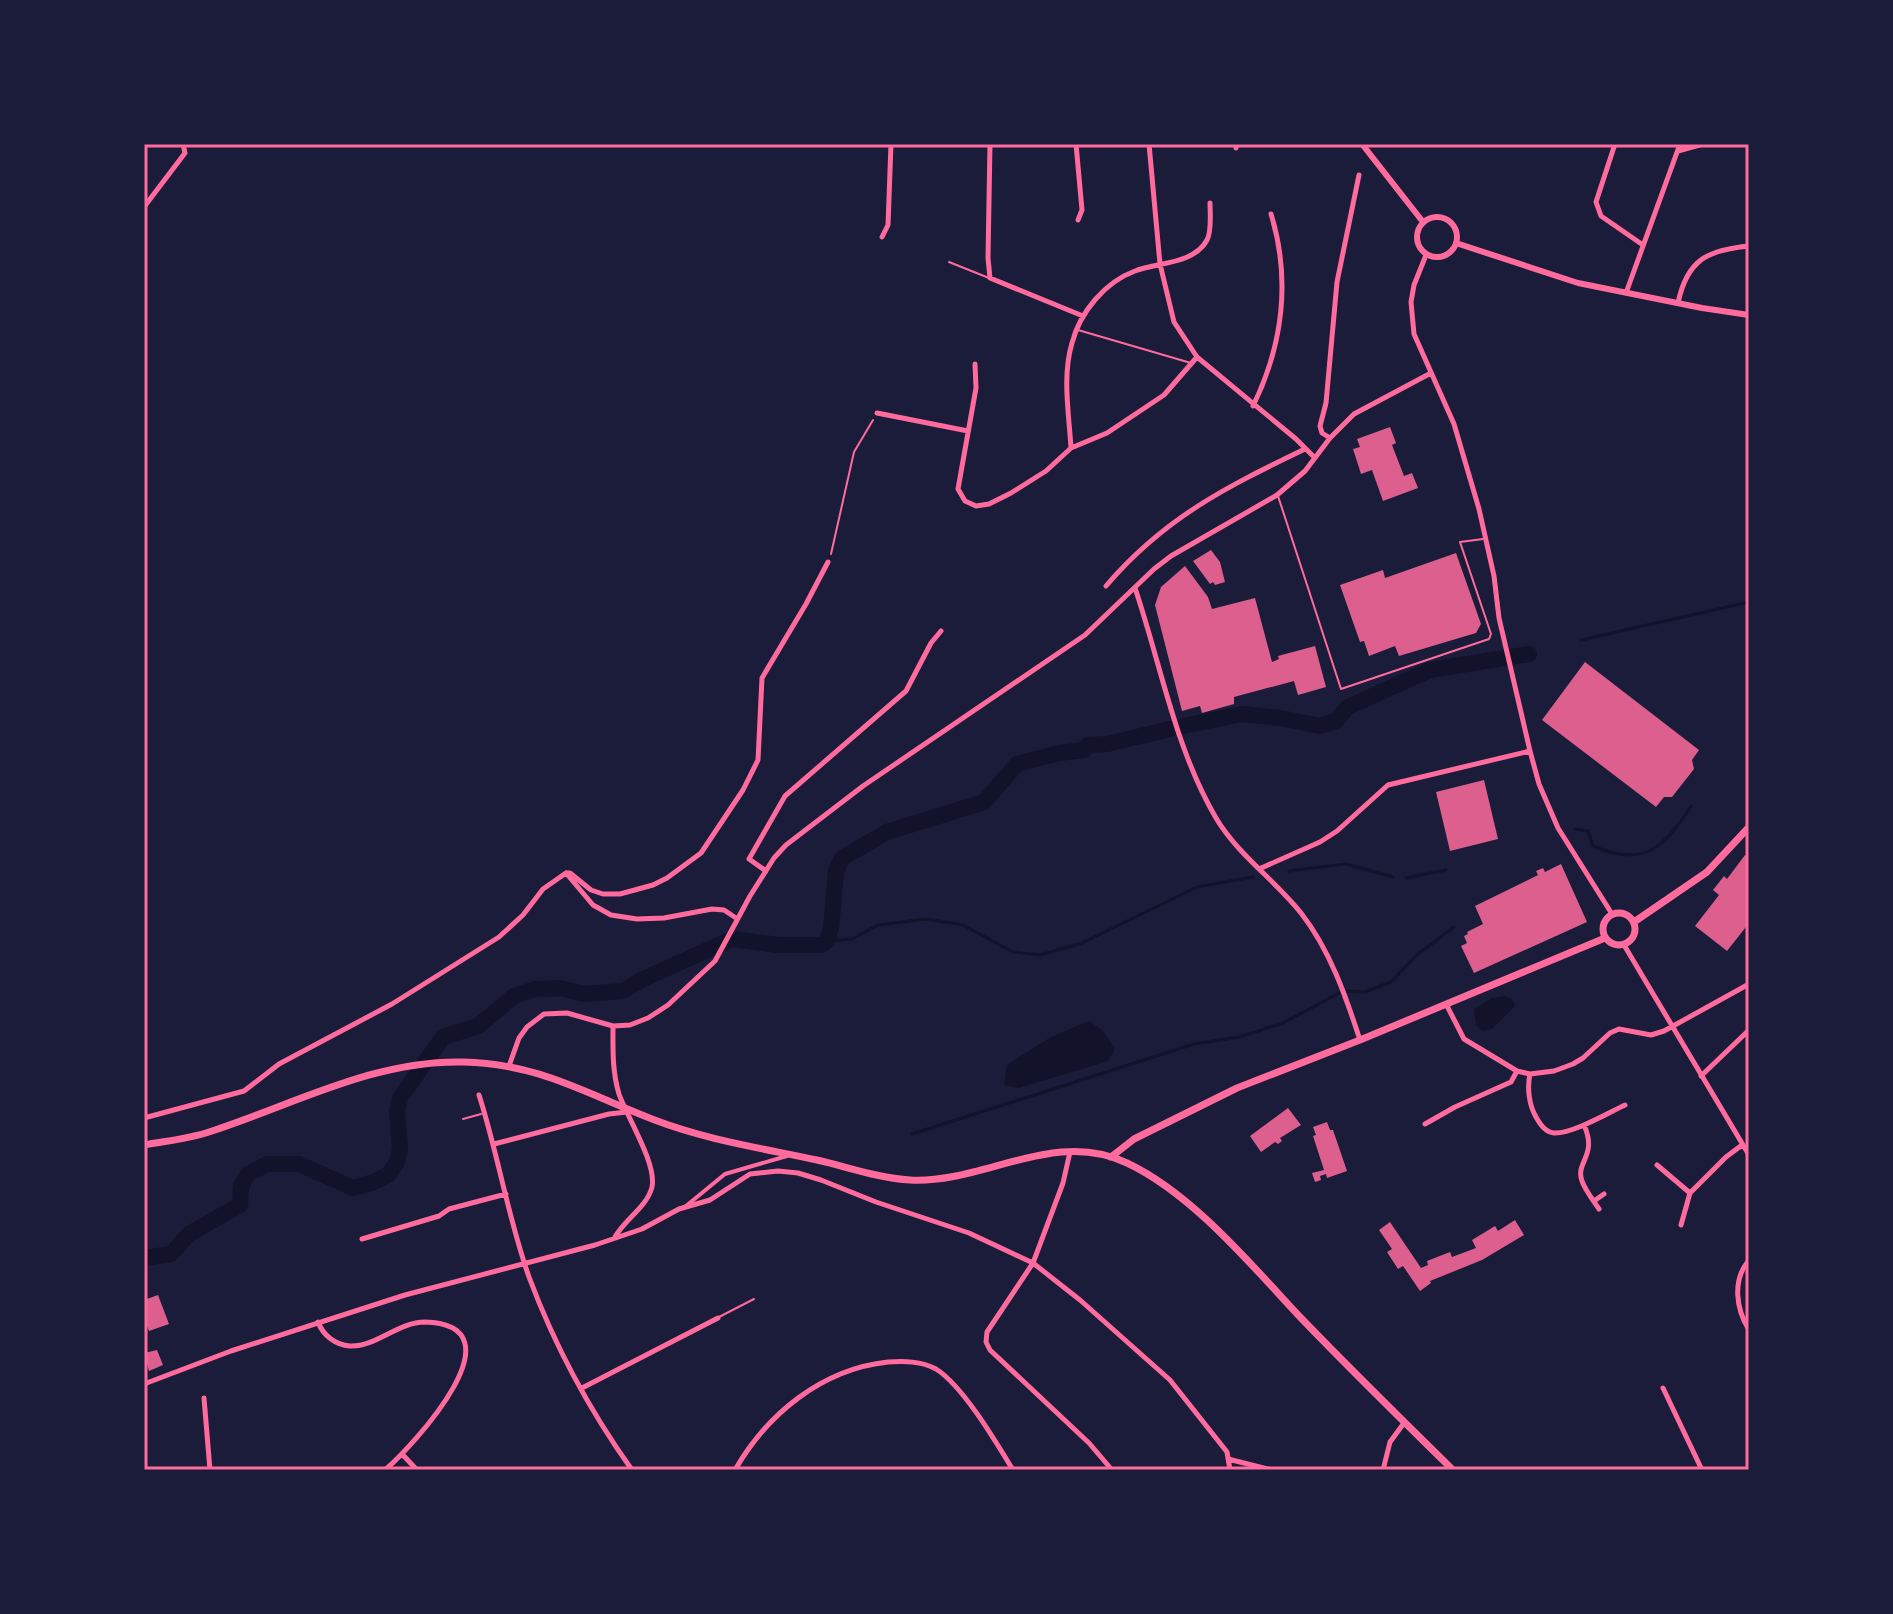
<svg xmlns="http://www.w3.org/2000/svg" width="1893" height="1614" font-family="'Work Sans',sans-serif">
<rect width="100%" height="100%" fill="#1b1b3a"/>
<!-- water -->
<path fill="#12122b" d="M 1505,996 L 1513,1000 L 1515,1006 L 1492,1029 L 1483,1031 L 1476,1025 L 1474,1009 L 1492,998 Z
M 1089,1021 L 1103,1031 L 1115,1049 L 1108,1061 L 1019,1088 L 1004,1085 L 1007,1065 L 1051,1037 Z"/>
<g fill="none" stroke-linecap="round" stroke-linejoin="round">
<!-- stream -->
<path stroke="#12122b" stroke-width="3" d="M 1581,640 L 1749,602
M 1575,829 L 1588,831 L 1593,846 C 1644,868 1664,848 1691,806
M 1289,871 L 1346,864 L 1393,877
M 1406,878 L 1446,870
M 827,941 L 852,939 L 878,925 L 926,919 L 963,925 L 1013,952 L 1040,955 L 1082,943 L 1197,887 L 1253,877
M 912,1134 L 1194,1044 L 1239,1037 L 1283,1023 L 1343,991 L 1365,992 L 1391,982 L 1418,954 L 1454,927"/>
<!-- river -->
<path stroke="#12122b" stroke-width="16" d="M 1183,726 L 1242,714 L 1281,718 L 1319,726 L 1336,721 L 1348,707 L 1430,670 L 1529,654
M 144,1258 L 171,1254 L 189,1234 L 240,1205 L 241,1186 L 248,1174 L 267,1164 L 299,1164 L 353,1188 L 374,1182 L 389,1174 L 397,1162 L 400,1148 L 397,1111 L 400,1098 L 443,1037 L 478,1026 L 514,996 L 535,989 L 560,988 L 584,994 L 623,991 L 641,980 L 732,939 L 778,945 L 822,945 L 827,941 L 831,928 L 836,871 L 842,858 L 887,832 L 984,802 L 1017,764 L 1059,753 L 1084,750 L 1088,745 L 1107,744 L 1170,729"/>
</g>
<!-- building -->
<path fill="#dd5f8e" d="M 1390,427 L 1396,443 L 1392,445 L 1404,476 L 1412,473 L 1418,488 L 1383,501 L 1372,470 L 1361,474 L 1353,449 L 1360,447 L 1357,439 Z
M 1211,550 L 1220,562 L 1225,582 L 1215,585 L 1213,582 L 1210,584 L 1193,561 Z
M 1456,553 L 1481,624 L 1476,633 L 1399,656 L 1395,646 L 1369,656 L 1364,641 L 1360,642 L 1340,585 L 1383,570 L 1385,578 Z
M 1185,566 L 1208,597 L 1212,609 L 1255,598 L 1272,662 L 1279,659 L 1278,656 L 1315,646 L 1326,687 L 1298,695 L 1294,681 L 1234,697 L 1234,704 L 1202,713 L 1200,706 L 1182,711 L 1155,605 L 1161,587 Z
M 1585,662 L 1699,750 L 1692,760 L 1694,769 L 1672,797 L 1664,797 L 1656,807 L 1542,720 Z
M 1484,780 L 1498,839 L 1450,851 L 1436,792 Z
M 1745,855 L 1749,858 L 1749,923 L 1727,951 L 1695,926 L 1719,895 L 1713,890 L 1724,876 L 1727,879 Z
M 1561,864 L 1587,922 L 1474,973 L 1461,946 L 1467,943 L 1464,936 L 1468,934 L 1467,932 L 1483,924 L 1475,906 L 1538,875 L 1536,871 L 1543,868 L 1545,872 Z
M 1288,1108 L 1301,1125 L 1280,1138 L 1282,1141 L 1278,1144 L 1275,1142 L 1261,1152 L 1250,1136 Z
M 1327,1122 L 1330,1130 L 1333,1130 L 1347,1171 L 1327,1178 L 1326,1174 L 1320,1176 L 1321,1180 L 1315,1182 L 1312,1173 L 1324,1170 L 1313,1136 L 1316,1135 L 1313,1127 Z
M 1515,1220 L 1524,1235 L 1482,1260 L 1430,1281 L 1431,1283 L 1420,1291 L 1403,1266 L 1398,1269 L 1387,1252 L 1392,1249 L 1379,1230 L 1390,1222 L 1421,1268 L 1428,1265 L 1427,1261 L 1450,1252 L 1452,1257 L 1476,1248 L 1472,1240 L 1495,1226 L 1498,1231 Z
M 158,1295 L 169,1324 L 149,1331 L 144,1319 L 144,1300 Z
M 157,1350 L 163,1365 L 149,1371 L 144,1353 Z"/>
<g fill="none" stroke-linecap="round" stroke-linejoin="round">
<!-- path -->
<path stroke="#ff6b9d" stroke-width="2" d="M 831,554 L 854,452 L 873,420"/>
<!-- service -->
<path stroke="#ff6b9d" stroke-width="2" d="M 949,262 L 989,278
M 1078,330 L 1191,363
M 1278,496 L 1341,689 L 1489,639 L 1491,634 L 1460,542 L 1483,539
M 463,1119 L 481,1114
M 719,1317 L 754,1299"/>
<!-- pedestrian -->
<path stroke="#ff6b9d" stroke-width="4" d="M 686,1206 L 725,1174 L 787,1156"/>
<!-- minor -->
<path stroke="#ff6b9d" stroke-width="5" d="M 990,144 L 988,258 L 990,278 L 1083,316
M 1076,144 L 1082,210 L 1078,220
M 1149,144 L 1160,264 L 1174,322 L 1197,357 L 1296,439 L 1315,458
M 1614,147 L 1596,202 L 1601,216 L 1643,245
M 1236,148 L 1237,144
M 1678,151 L 1703,144
M 144,207 L 185,153 L 183,144
M 882,237 L 888,225 L 891,144
M 1426,255 L 1414,285 L 1411,302 L 1414,334 L 1454,424 L 1479,509 L 1494,576 L 1499,618 L 1530,751 L 1539,784 L 1558,828 L 1612,914
M 1626,293 L 1680,144
M 1678,303 C 1687,260 1707,250 1749,246
M 975,364 L 976,388 L 958,489 L 965,501 L 976,506 L 989,504 L 1011,493 L 1046,471 L 1071,448 L 1107,433 L 1164,395 L 1197,357
M 1253,406 C 1283,345 1291,279 1271,214
M 877,413 L 968,431
M 1330,438 L 1322,433 L 1320,426 L 1326,403 L 1337,282 L 1359,175
M 1071,448 C 1069,414 1062,376 1072,343 C 1080,312 1105,282 1135,271 C 1159,262 1194,264 1207,240 C 1212,231 1210,213 1210,203
M 1106,586 C 1164,518 1226,487 1305,449
M 1135,588 C 1161,665 1175,748 1216,818 C 1238,855 1275,880 1301,913 C 1330,950 1346,997 1360,1040
M 1259,869 L 1320,842 L 1337,831 L 1388,785 L 1530,751
M 766,871 L 749,859 L 785,796 L 906,691 L 931,643 L 941,631
M 566,873 L 570,873 L 591,890 L 603,894 L 620,894 L 653,885 L 667,878 L 701,853 L 743,790 L 758,760 L 762,678 L 806,604 L 828,562
M 566,873 L 593,905 L 611,915 L 637,919 L 664,918 L 712,909 L 724,910 L 736,918
M 1624,945 L 1749,1155
M 1446,1004 L 1464,1039 L 1517,1071 L 1530,1074 L 1554,1071 L 1573,1064 L 1583,1058 L 1610,1033 L 1619,1029 L 1651,1035 L 1664,1031 L 1749,984
M 613,1026 C 613,1049 612,1071 619,1094 C 627,1117 657,1164 652,1187 C 647,1207 625,1219 615,1237
M 509,1066 L 519,1038 L 527,1027 L 544,1014 L 567,1013 L 613,1026 L 630,1025 L 648,1018 L 668,1005 L 715,961 L 750,896 L 774,858 L 786,845 L 863,786 L 1085,635 L 1154,569 L 1171,556 L 1277,495 L 1305,471 L 1330,438 L 1354,414 L 1431,373
M 1530,1074 C 1527,1088 1529,1105 1536,1117 C 1540,1124 1545,1132 1554,1133 C 1572,1134 1608,1113 1625,1105
M 1701,1076 L 1749,1030
M 479,1095 C 498,1154 508,1218 529,1277 C 554,1344 590,1411 632,1470
M 144,1118 L 244,1091 L 279,1064 L 392,1004 L 499,937 L 523,915 L 543,889 L 566,873
M 1425,1124 L 1455,1107 L 1511,1082 L 1517,1071
M 1584,1125 C 1598,1156 1575,1162 1582,1181 C 1585,1190 1593,1200 1599,1209
M 494,1144 L 609,1114 L 627,1112
M 1070,1152 L 1063,1183 L 1033,1263 L 987,1332 L 986,1342 L 990,1350 L 1089,1443 L 1112,1470
M 1657,1165 L 1690,1193
M 1594,1201 L 1604,1194
M 1681,1225 L 1690,1193 L 1726,1157 L 1742,1145
M 362,1239 L 439,1216 L 449,1209 L 506,1194
M 1749,1260 C 1732,1280 1736,1309 1749,1330
M 318,1322 C 323,1335 335,1345 350,1346 C 376,1347 398,1322 425,1322 C 525,1325 413,1446 385,1470
M 144,1384 L 231,1351 L 405,1295 L 595,1245 L 642,1229 L 679,1209 L 710,1200 L 750,1174 L 778,1171 L 798,1173 L 821,1180 L 876,1202 L 969,1233 L 1033,1263 L 1080,1300 L 1170,1380 L 1227,1452 L 1230,1470
M 582,1388 L 718,1318
M 1663,1388 L 1702,1470
M 204,1398 L 210,1470
M 402,1454 L 417,1470
M 1228,1459 L 1272,1470
M 735,1470 C 767,1414 822,1369 888,1362 C 904,1361 921,1361 936,1369 C 963,1386 996,1442 1013,1470
M 1383,1470 L 1390,1442 L 1404,1423"/>
<!-- tertiary -->
<path stroke="#ff6b9d" stroke-width="6" d="M 1362,144 L 1423,222
M1417 237a20 20 0 1 1 40 0a20 20 0 1 1-40 0Z
M 1456,243 L 1578,283 L 1702,308 L 1749,315"/>
<!-- secondary -->
<path stroke="#ff6b9d" stroke-width="7" d="M1603 929a16 16 0 1 1 32 0a16 16 0 1 1-32 0Z
M 1634,922 L 1707,872 L 1749,827
M 144,1145 C 165,1141 188,1139 209,1132 C 293,1105 373,1060 463,1062 C 540,1064 584,1093 652,1119 C 706,1140 761,1148 817,1160 C 848,1167 878,1178 910,1180 C 983,1184 1054,1128 1127,1163 C 1193,1194 1252,1266 1302,1319 C 1351,1370 1402,1420 1453,1470
M 1111,1157 L 1134,1139 L 1237,1088 L 1360,1040 L 1605,938"/>
</g>
<!-- border -->
<rect width="1893" height="1614" fill="none" stroke="#1b1b3a" stroke-width="292"/>
<rect x="146" y="146" width="1601" height="1322" fill="none" stroke="#ff6b9d" stroke-width="3"/>
</svg>
